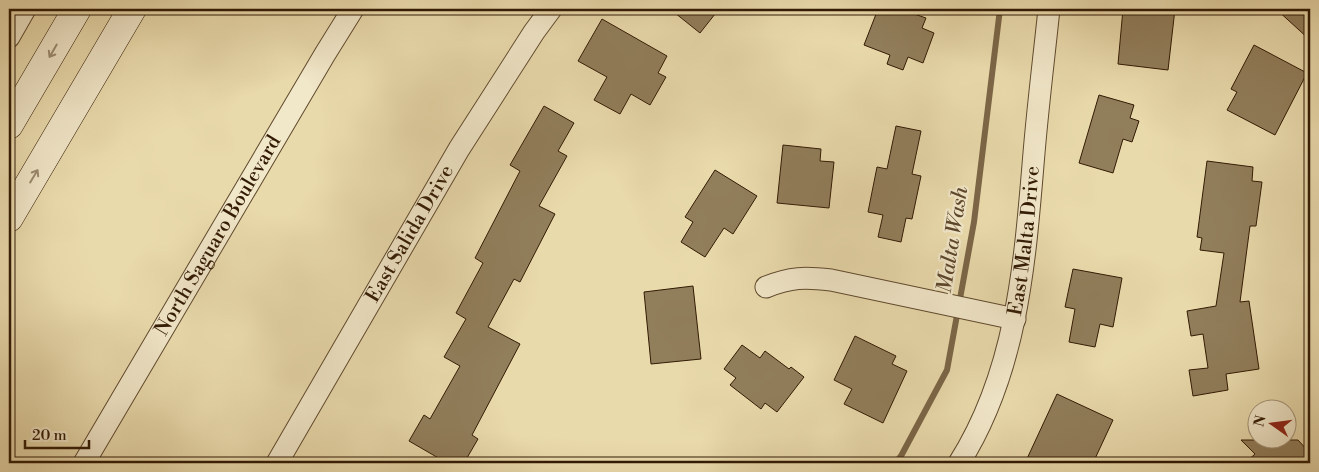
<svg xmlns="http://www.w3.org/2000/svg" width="1319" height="472" font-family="'Libre Bodoni',serif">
<rect width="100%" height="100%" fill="#e9daac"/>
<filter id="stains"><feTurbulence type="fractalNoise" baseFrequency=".004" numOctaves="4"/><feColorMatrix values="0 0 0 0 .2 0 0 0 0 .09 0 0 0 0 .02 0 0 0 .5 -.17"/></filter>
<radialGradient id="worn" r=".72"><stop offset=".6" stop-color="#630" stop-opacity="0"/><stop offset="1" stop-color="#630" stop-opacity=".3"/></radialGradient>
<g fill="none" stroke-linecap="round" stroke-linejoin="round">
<!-- stream -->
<path stroke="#7b6647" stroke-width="6" d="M 895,463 L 901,456 L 947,370 L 974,222 L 1000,9"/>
</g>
<!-- building -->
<path fill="#917e5b" stroke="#321a04" d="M 670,9 L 719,9 L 700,33 Z
M 878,9 L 900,9 L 926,18 L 922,28 L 934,33 L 923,63 L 908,57 L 903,70 L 887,64 L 890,55 L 864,45 Z
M 1123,9 L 1175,9 L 1168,70 L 1118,64 Z
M 1276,9 L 1310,9 L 1310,40 Z
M 602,19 L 667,56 L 658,73 L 666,77 L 650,105 L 631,94 L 620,114 L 594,100 L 607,77 L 578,61 Z
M 1254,45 L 1307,73 L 1275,135 L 1227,110 L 1237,92 L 1231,89 Z
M 1099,95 L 1134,105 L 1130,118 L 1139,121 L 1132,142 L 1123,139 L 1113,173 L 1079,163 Z
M 544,106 L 574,123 L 558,151 L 567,156 L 539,206 L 555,214 L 520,282 L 514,279 L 488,327 L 520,344 L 472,435 L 478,439 L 464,463 L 447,463 L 409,441 L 424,415 L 430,419 L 460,366 L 444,357 L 466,319 L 456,313 L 483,263 L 475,258 L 520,171 L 510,165 Z
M 896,126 L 921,131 L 912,174 L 921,176 L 912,219 L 906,218 L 901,242 L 878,237 L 883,215 L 868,212 L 877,167 L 887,169 Z
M 783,145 L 821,149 L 820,161 L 834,162 L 829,208 L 777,203 Z
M 1207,161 L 1253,167 L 1252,181 L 1262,182 L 1256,226 L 1250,226 L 1240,302 L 1249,301 L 1259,369 L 1226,374 L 1228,390 L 1193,396 L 1189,370 L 1208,368 L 1203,334 L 1191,336 L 1187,311 L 1216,306 L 1224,253 L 1200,250 L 1202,238 L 1197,237 Z
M 715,170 L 757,196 L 733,234 L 724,228 L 705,257 L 681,242 L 693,222 L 685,217 Z
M 1073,269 L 1122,278 L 1113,327 L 1100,324 L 1095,347 L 1069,342 L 1075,309 L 1065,307 Z
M 693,286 L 701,359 L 651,364 L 644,292 Z
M 855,336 L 896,356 L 892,364 L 907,371 L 883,423 L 844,404 L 852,389 L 834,380 Z
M 742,345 L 760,358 L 765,351 L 789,369 L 791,367 L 804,377 L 777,412 L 765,403 L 761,409 L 730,385 L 736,378 L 724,369 Z
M 1057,394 L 1113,420 L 1093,463 L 1025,463 Z
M 1241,440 L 1298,440 L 1310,453 L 1310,463 L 1245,463 L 1255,454 Z"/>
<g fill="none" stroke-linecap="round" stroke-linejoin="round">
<defs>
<g id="minor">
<path d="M 9,37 L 25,9"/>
<path d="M 766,287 C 791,277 805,277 831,280 L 1015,319"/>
<path id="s1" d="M 84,463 L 325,54 L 353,9"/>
<path id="s2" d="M 277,463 L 459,149 L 534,32 L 551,9"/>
<path id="s3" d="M 959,463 C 1018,370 1025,260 1034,153 C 1038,105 1044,57 1049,9"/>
</g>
<path id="secondary" d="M 9,125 L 77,9
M 9,218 L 132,9"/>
</defs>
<!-- minor casing -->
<use href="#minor" stroke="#604a2e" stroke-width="23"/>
<!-- secondary casing -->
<use href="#secondary" stroke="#321a04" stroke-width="29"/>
<!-- minor -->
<use href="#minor" stroke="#f1e7c9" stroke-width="21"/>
<!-- secondary -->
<use href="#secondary" stroke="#f1e7c9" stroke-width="28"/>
</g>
<!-- one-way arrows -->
<defs><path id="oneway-shaft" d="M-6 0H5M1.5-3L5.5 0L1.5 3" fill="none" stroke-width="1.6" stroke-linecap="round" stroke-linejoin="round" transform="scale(1.25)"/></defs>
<g stroke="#9b8b70">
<use href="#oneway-shaft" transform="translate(53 51) rotate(120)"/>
<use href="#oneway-shaft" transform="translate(34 176) rotate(-59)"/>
</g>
<g text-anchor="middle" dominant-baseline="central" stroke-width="4.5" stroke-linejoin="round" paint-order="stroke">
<!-- street labels -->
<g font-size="20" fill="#321a04" stroke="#f1e7c9">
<text stroke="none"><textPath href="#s2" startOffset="265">East Salida Drive</textPath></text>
<text stroke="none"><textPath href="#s1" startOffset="264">North Saguaro Boulevard</textPath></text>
<text stroke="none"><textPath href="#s3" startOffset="234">East Malta Drive</textPath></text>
</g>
<!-- water labels -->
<g font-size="21" font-style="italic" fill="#5c462b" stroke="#f1e7c9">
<text transform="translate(953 240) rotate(-81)">Malta Wash</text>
</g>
</g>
<!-- margin -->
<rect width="1319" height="472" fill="none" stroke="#e9daac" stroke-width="30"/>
<rect x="10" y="10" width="1299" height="452" fill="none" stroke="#321a04" stroke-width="2.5"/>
<rect x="15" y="15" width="1289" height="442" fill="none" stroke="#321a04"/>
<!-- north arrow -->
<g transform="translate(1272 424) rotate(284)"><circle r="24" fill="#f1e7c9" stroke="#a5957a"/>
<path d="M0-4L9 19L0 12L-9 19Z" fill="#8f2418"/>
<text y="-8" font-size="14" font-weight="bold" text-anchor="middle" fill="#321a04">N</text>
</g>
<!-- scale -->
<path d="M25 440v8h64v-8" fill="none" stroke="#321a04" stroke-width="2.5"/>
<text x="32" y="440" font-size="15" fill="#321a04" stroke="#f1e7c9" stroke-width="4" paint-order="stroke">20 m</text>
<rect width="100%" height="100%" filter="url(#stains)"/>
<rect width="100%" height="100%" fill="url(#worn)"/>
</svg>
